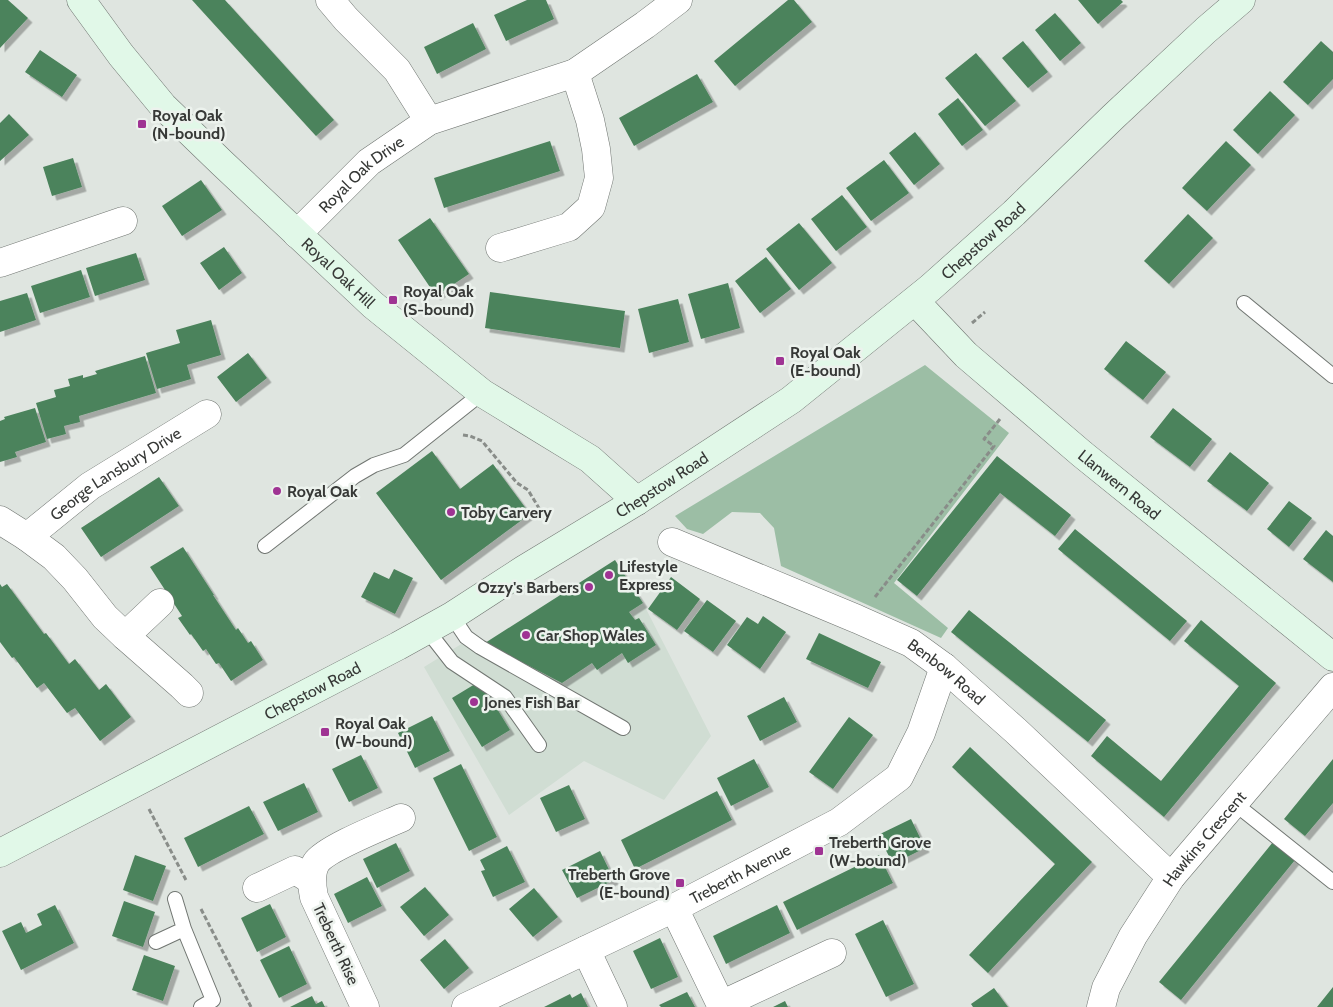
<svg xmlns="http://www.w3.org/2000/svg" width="1333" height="1007" font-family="Cabin,sans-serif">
<defs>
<filter id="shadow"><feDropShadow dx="4.5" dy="4.5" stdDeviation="0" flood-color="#0004"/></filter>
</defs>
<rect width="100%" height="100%" fill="#dfe5e0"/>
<!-- built -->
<path fill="#d0ddd3" d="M 615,560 L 643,603 L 711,736 L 664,800 L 584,761 L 509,815 L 424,667 L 476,635 L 485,643 Z"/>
<!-- green -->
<path fill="#9cbea5" d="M 925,365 L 1009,433 L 894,583 L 948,628 L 941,638 L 781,566 L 774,528 L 760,513 L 732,512 L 703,534 L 687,529 L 675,516 Z"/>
<!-- building -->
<path fill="#4c835c" filter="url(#shadow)" d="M 0,0 L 8,0 L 28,18 L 0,48 Z
M 192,0 L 225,0 L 334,120 L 316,136 Z
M 527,0 L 546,0 L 554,19 L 506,41 L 494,15 Z
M 788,0 L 794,0 L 812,22 L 735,86 L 714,61 Z
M 1078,0 L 1121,0 L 1123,2 L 1098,24 Z
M 1055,13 L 1081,43 L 1060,61 L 1035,30 Z
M 473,23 L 486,49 L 437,74 L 424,47 Z
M 1023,41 L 1048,72 L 1028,88 L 1002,58 Z
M 1321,41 L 1333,52 L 1333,79 L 1308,105 L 1283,82 Z
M 40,50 L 77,75 L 62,97 L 25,72 Z
M 976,53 L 1016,101 L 985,126 L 945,78 Z
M 697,74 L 713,102 L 634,146 L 619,118 Z
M 1270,91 L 1295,115 L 1258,154 L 1233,130 Z
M 958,98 L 983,130 L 962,146 L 938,114 Z
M 9,114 L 29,135 L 0,161 L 0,123 Z
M 915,132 L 940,164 L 914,185 L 889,153 Z
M 550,141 L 560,171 L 444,208 L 434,178 Z
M 1226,141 L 1251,165 L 1207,211 L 1182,188 Z
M 73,158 L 82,187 L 52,196 L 43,167 Z
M 884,160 L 909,193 L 871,221 L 846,188 Z
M 201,180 L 222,210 L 182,236 L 162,206 Z
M 842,195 L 867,227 L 836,251 L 811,219 Z
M 1188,214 L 1213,238 L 1169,284 L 1144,261 Z
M 430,218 L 469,274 L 436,296 L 398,240 Z
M 799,223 L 832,263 L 799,290 L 766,249 Z
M 224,247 L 242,273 L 219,290 L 200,263 Z
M 136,253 L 145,280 L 95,296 L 86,268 Z
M 766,257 L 791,289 L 760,313 L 735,281 Z
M 81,270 L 90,297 L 40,313 L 31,286 Z
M 728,283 L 740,328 L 701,339 L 688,294 Z
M 490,292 L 625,311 L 620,348 L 485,328 Z
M 27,293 L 36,320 L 0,332 L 0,301 Z
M 678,299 L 689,342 L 649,353 L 638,309 Z
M 211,320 L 221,355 L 187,365 L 191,379 L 157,389 L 146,353 L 180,343 L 176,330 Z
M 1126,341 L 1166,372 L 1143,400 L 1104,369 Z
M 248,353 L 267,378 L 236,402 L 217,377 Z
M 145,356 L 156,393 L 79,416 L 80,422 L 64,426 L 66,434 L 47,439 L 36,403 L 56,397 L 54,390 L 70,386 L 68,379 L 83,375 L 83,378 L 97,374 L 95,371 Z
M 35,408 L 46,442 L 15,452 L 17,457 L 0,462 L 0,421 L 5,419 L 4,417 Z
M 1173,408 L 1212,439 L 1190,467 L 1150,437 Z
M 432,451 L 460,489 L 493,464 L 530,514 L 441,580 L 376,493 Z
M 1230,452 L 1269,483 L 1247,511 L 1207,481 Z
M 997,456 L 1071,515 L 1055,536 L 1000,493 L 917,596 L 897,580 Z
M 159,477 L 179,506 L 101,557 L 81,528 Z
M 1289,501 L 1312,518 L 1289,547 L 1267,529 Z
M 1075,529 L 1187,621 L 1170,641 L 1058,549 Z
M 1326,530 L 1333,536 L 1333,582 L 1303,559 Z
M 183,547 L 214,595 L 213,595 L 236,630 L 238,628 L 248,643 L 251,641 L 263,660 L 231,681 L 219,663 L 216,664 L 206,649 L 203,651 L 191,634 L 190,635 L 178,618 L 182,616 L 150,567 Z
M 615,560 L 643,603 L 629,612 L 635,620 L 639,618 L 656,645 L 628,663 L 622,653 L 597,670 L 592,663 L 562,683 L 485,643 Z
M 394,569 L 413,578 L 395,614 L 361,597 L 374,572 L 389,579 Z
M 671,577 L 700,599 L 677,630 L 648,609 Z
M 0,584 L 2,587 L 7,584 L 44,634 L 46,633 L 69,664 L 75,659 L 99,690 L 106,684 L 131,717 L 100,741 L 75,708 L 67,713 L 44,683 L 37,688 L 14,657 L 12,658 L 0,642 Z
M 707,600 L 736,621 L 713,652 L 684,631 Z
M 969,610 L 1106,720 L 1088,742 L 951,632 Z
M 763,616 L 786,632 L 760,669 L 727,645 L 747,617 L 758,624 Z
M 1201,620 L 1276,683 L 1164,817 L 1091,756 L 1107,736 L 1161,781 L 1239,686 L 1184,641 Z
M 819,633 L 881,662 L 868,688 L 806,659 Z
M 480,681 L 510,730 L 482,747 L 452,698 Z
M 784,697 L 797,722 L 760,741 L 747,716 Z
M 432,716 L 450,751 L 415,768 L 398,733 Z
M 849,717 L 873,735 L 833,789 L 809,772 Z
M 970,747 L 1092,862 L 988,973 L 969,955 L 1055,864 L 952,767 Z
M 361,755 L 378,788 L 349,802 L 332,769 Z
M 754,759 L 769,787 L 731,806 L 717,778 Z
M 1333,759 L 1333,803 L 1305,836 L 1284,819 Z
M 461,764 L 497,837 L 469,851 L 433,778 Z
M 304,783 L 318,812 L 278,831 L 263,802 Z
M 569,785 L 585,819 L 556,832 L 540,798 Z
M 717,791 L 732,820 L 635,869 L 621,840 Z
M 249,806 L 264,834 L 198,867 L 184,838 Z
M 911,819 L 925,848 L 893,864 L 878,835 Z
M 1273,842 L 1295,860 L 1181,1000 L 1159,982 Z
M 396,843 L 410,871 L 377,888 L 363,859 Z
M 507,846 L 525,882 L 493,897 L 481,871 L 485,870 L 480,860 Z
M 600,851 L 614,880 L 577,898 L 562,870 Z
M 135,855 L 166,866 L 153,901 L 123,890 Z
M 879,855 L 893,883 L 797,930 L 783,902 Z
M 367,877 L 382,906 L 348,923 L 334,894 Z
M 425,887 L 449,915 L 424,936 L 400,907 Z
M 534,888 L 558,917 L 533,937 L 509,909 Z
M 124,901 L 155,912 L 143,947 L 112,936 Z
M 270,904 L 286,937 L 257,952 L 241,918 Z
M 55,905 L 74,943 L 21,970 L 2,931 L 21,922 L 26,933 L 42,925 L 37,914 Z
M 777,905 L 790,933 L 726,964 L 713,936 Z
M 883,920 L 914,984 L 886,997 L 855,934 Z
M 660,938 L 678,977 L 651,989 L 633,951 Z
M 445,939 L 469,968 L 444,989 L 420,960 Z
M 289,946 L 307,984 L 279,998 L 260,960 Z
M 144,955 L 175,966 L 163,1001 L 132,990 Z
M 1333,987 L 1333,1007 L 1317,1007 Z
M 994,988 L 1008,1007 L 973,1007 L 971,1004 Z
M 687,992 L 695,1007 L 661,1007 L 659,1005 Z
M 581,993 L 588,1007 L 544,1007 L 570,994 L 572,998 Z
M 312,996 L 316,1004 L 322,1001 L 325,1007 L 290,1007 Z
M 785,1001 L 788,1007 L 773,1007 Z"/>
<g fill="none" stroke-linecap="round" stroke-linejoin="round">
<defs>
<path id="lane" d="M 1244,303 L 1333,376
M 265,546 L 355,476 L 374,465 L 404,455 L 482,393
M 452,616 L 466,637 L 480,647 L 623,728
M 427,630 L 452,662 L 505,697 L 539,745
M 1234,803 L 1333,882
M 184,929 L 213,1000 L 201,1007
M 156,942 L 184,929 L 175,899"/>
<g id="street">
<path d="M 330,0 L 346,19 L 397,70 L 429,121"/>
<path id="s1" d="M 297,234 L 369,162 L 429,121 L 575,73 L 645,25 L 678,0"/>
<path d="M 500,248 L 569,227 L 591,207 L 599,178 L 596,149 L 590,120 L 575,73"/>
<path d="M 0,263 L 123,221"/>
<path id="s2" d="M 0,520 L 27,537 L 90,486 L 207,414"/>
<path d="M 27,537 L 54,557 L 75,579 L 105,617 L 125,636 L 182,686 L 189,693"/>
<path id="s3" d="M 672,542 L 857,619 L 911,643 L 944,667 L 1016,731 L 1171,877"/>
<path d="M 125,636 L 160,603"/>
<path d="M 257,888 L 295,870 L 311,880"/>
<path d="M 674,908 L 722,1007"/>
<path d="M 586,950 L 613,1007"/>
<path d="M 721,1005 L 832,953"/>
<path d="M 365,1007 L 314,897 C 312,886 310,873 316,863 C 325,849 383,826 401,818"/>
<path id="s4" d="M 466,1007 L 674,908 L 839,822 L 899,777 L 921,733 L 944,667"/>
<path id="s5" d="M 1101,1007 L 1106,988 L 1133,936 L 1171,877 L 1333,687"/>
</g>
<g id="secondary">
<path id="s6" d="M 81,0 L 121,55 L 163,106 L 222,163 L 373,305 L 482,393 L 590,459 L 637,501"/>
<path id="s7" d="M 915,301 L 966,355 L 1082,454 L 1333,657"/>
<path id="s8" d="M 0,853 L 398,646 L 452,616 L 523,570 L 637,501 L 791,400 L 930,288 L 1014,213 L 1113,117 L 1206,30 L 1241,0"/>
</g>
</defs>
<!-- lane casing -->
<use href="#lane" stroke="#717672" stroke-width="16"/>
<!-- street casing -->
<use href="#street" stroke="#717672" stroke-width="29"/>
<!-- secondary casing -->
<use href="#secondary" stroke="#717672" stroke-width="29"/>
<!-- path -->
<path stroke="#898d89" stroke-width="3" stroke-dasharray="5 2.5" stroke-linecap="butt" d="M 972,323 L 985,312
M 463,435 L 470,436 L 482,441 L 517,483 L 528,490 L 548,523
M 875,597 L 994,446 L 984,439 L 1000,419
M 149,809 L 187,882
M 201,909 L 251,1007"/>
<!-- lane -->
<use href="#lane" stroke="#fff" stroke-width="14"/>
<!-- street -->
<use href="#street" stroke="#fff" stroke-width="28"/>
<!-- secondary -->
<use href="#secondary" stroke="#e1f8e8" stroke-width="28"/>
</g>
<!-- markers -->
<g fill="#9f3393" stroke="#ecf2ed" stroke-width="2">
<rect x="137" y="119" width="10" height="10" rx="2.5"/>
<rect x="388" y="295" width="10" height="10" rx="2.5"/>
<rect x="775" y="356" width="10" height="10" rx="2.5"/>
<circle cx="277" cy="491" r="5"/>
<circle cx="451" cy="512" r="5"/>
<circle cx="609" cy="575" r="5"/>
<circle cx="589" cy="587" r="5"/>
<circle cx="526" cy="635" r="5"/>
<circle cx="474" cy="702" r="5"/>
<rect x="320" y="727" width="10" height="10" rx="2.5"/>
<rect x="814" y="846" width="10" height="10" rx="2.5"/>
<rect x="675" y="878" width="10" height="10" rx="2.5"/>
</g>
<g text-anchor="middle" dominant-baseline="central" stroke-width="5" stroke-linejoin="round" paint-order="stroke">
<!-- poi labels -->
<g font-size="16" font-weight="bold" fill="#373937" stroke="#ecf2ed" text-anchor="start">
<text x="152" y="115">Royal Oak<tspan x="152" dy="18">(N-bound)</tspan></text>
<text x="403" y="291">Royal Oak<tspan x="403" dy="18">(S-bound)</tspan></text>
<text x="790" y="352">Royal Oak<tspan x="790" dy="18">(E-bound)</tspan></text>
<text x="287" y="491">Royal Oak</text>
<text x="461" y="512">Toby Carvery</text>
<text x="619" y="566">Lifestyle<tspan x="619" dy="18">Express</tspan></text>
<text x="579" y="587" text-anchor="end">Ozzy's Barbers</text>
<text x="536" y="635">Car Shop Wales</text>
<text x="484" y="702">Jones Fish Bar</text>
<text x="335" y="723">Royal Oak<tspan x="335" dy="18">(W-bound)</tspan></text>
<text x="829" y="842">Treberth Grove<tspan x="829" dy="18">(W-bound)</tspan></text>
<text x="670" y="874" text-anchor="end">Treberth Grove<tspan x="670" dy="18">(E-bound)</tspan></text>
</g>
<!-- street labels -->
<g font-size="16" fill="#373937" stroke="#ecf2ed">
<text stroke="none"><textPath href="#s1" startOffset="88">Royal Oak Drive</textPath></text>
<text stroke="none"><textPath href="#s8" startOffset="1162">Chepstow Road</textPath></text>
<text stroke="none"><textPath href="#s6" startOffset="376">Royal Oak Hill</textPath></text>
<text stroke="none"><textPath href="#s2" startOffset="141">George Lansbury Drive</textPath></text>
<text stroke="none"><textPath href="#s7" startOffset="275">Llanwern Road</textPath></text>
<text stroke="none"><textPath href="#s8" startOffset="758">Chepstow Road</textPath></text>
<text stroke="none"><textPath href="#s3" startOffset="305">Benbow Road</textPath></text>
<text stroke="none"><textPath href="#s8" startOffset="352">Chepstow Road</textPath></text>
<text stroke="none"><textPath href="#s5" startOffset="199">Hawkins Crescent</textPath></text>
<text stroke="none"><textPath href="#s4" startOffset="305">Treberth Avenue</textPath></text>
<text transform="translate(336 944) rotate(65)">Treberth Rise</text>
</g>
</g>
</svg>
